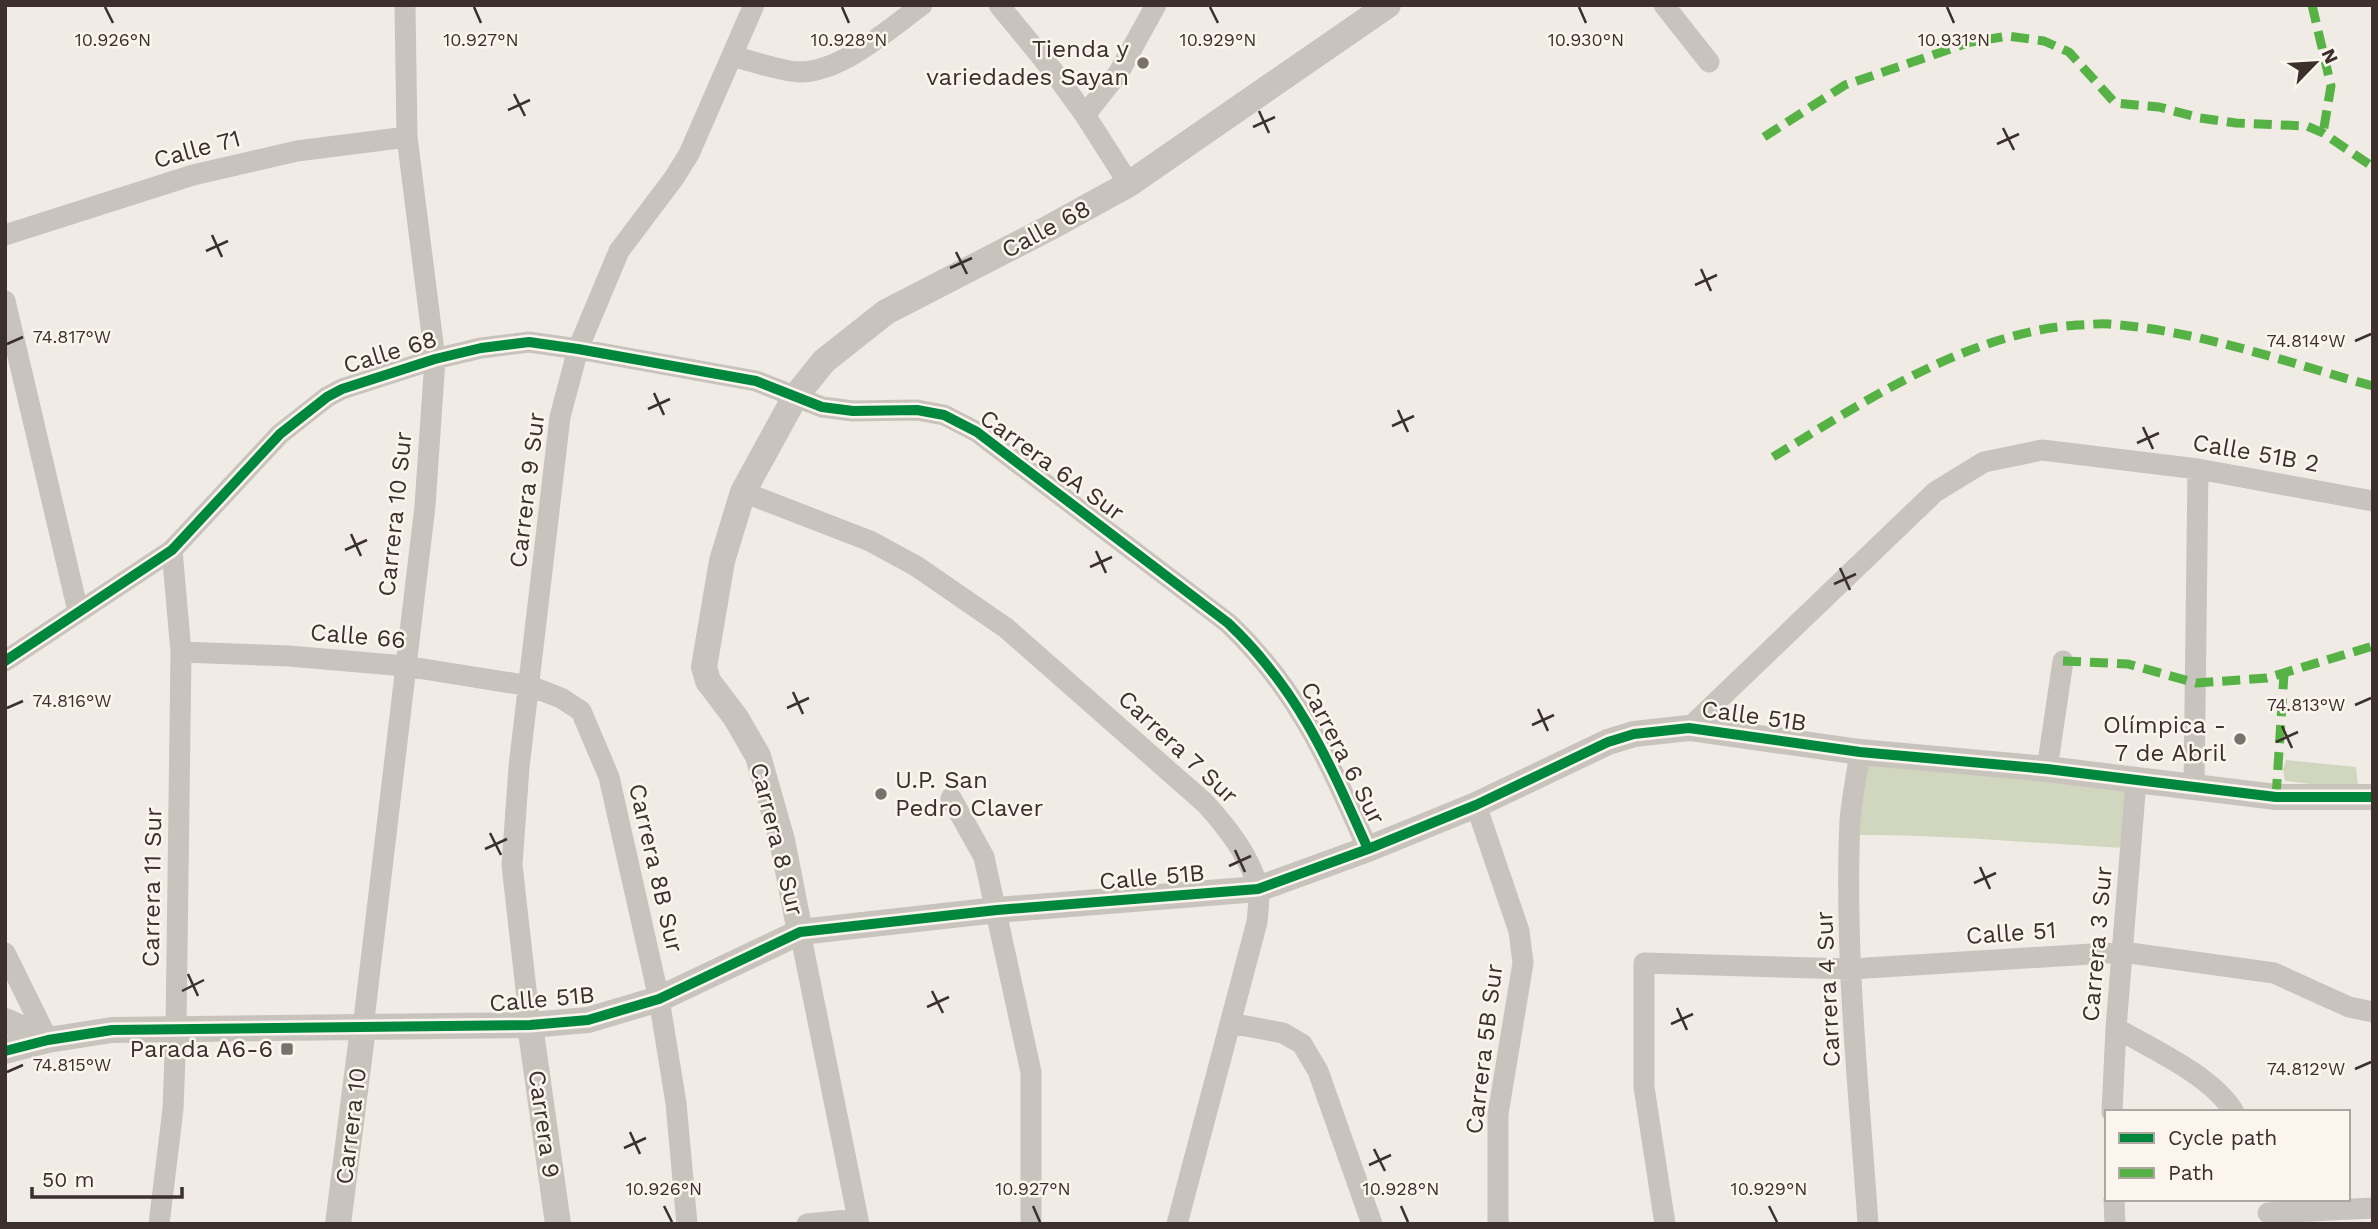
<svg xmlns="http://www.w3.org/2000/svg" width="2378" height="1229" font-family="'Work Sans',sans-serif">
<rect width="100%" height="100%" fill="#f0ebe5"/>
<!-- green -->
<path fill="#d1d6bf" d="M 2286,760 L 2356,767 L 2358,786 L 2336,787 L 2285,781 L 2283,769 Z
M 1865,761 L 2128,787 L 2125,848 C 2036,844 1947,834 1858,835 Z"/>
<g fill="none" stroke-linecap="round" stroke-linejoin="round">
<!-- minor -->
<path stroke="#c9c3be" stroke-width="21" d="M 999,5 L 1053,71 L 1085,115 L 1129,184
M 1664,5 L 1709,62
M 732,56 C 751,61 771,68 790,71 C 835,79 887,30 922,5
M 1085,115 L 1119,72 L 1156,5
M 5,235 L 193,175 L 297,151 L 407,137
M 5,301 L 78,611
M 743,492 L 870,541 L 916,566 L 1006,628 L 1205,803 C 1227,827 1250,856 1258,888 C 1260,898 1258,911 1257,922 L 1177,1224
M 181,652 L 289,656 L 405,666 L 530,686 L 561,698 L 581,711 L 609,777 L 659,999 L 676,1103 L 687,1224
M 5,661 L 172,550 L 280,434 L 327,397 L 342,389 L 435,359 L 481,348 L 529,342 L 578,349 L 756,381 L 822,407 L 853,411 L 917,410 L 944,415 L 977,432 L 1228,623 C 1299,690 1329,762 1368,849
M 1689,728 L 1935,492 L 1984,462 L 2042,450 L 2198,469 L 2373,501
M 1860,752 C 1857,774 1852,797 1850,820 C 1844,954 1859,1090 1868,1224
M 2047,769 L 2063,661
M 2194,787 L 2198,469
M 951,798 L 984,857 L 1031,1072 L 1031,1224
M 1476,805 L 1519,931 L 1523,963 L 1498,1114 L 1498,1224
M 800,932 L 859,1224
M 5,953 L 48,1040
M 1230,1023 L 1283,1033 L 1302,1044 L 1318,1071 L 1372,1224
M 530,1025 L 512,865 L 519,767 L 560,417 L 578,349 L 619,251 L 674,178 L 689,154 L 754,5
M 363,1028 L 425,506 L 435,359 L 407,137 L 405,5
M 2116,1028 C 2154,1050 2211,1075 2234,1112
M 2112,1112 L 2116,1028 L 2136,781
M 2114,1199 L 2115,1224
M 2268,1213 L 2373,1208
M 159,1224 L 173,1109 L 176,1028 L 181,652 L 172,550
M 807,1224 L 858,1219
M 1665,1224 L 1644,1087 L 1644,963 L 1851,969 L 2123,952 L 2274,973 L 2349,1007 L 2373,1012"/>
<!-- tertiary -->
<path stroke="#c9c3be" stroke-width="26" d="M 800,932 L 782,840 L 758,756 L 736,718 L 708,681 L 704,667 L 722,561 L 743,492 L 795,397 L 824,361 L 886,312 L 1049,228 L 1129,184 L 1388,5
M 5,1021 L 48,1040
M 530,1025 L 558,1224
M 5,1051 L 48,1040 L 112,1030 L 530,1025 L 588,1020 L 659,999 L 800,932 L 997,910 L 1258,889 L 1368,849 L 1476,805 L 1608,742 L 1634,734 L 1689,728 L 1860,752 L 2047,769 L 2276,797 L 2373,797
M 338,1224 L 363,1028"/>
<!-- quiet -->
<path stroke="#57b246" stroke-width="9" stroke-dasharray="18 9" stroke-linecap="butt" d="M 2312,5 L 2331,86 L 2323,133
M 1764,137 L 1845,85 L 1971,42 L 2008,36 L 2044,41 L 2069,52 L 2115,103 L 2159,107 L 2200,118 L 2236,123 L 2307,126 L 2323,133 L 2373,167
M 1773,457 C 1865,401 1967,333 2077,325 C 2088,325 2099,323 2109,324 C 2200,331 2286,362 2373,386
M 2063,661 L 2128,664 L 2196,683 L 2267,678 L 2373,646
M 2276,797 L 2284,674"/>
<defs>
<path id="cycleway" d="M 5,661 L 172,550 L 280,434 L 327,397 L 342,389 L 435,359 L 481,348 L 529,342 L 578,349 L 756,381 L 822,407 L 853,411 L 917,410 L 944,415 L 977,432 L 1228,623 C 1299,690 1329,762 1368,849
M 5,1051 L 48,1040 L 112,1030 L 530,1025 L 588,1020 L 659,999 L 800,932 L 997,910 L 1258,889 L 1368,849 L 1476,805 L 1608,742 L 1634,734 L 1689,728 L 1860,752 L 2047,769 L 2276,797 L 2373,797"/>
</defs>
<!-- cycleway casing -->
<use href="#cycleway" stroke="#fbf5ee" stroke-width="15"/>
<!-- cycleway -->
<use href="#cycleway" stroke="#00873e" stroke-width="10"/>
</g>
<!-- ticks -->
<path fill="none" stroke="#3b302b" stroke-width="2.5" d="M 105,7 L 113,23M 474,7 L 481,23M 842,7 L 849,23M 1210,7 L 1218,23M 1579,7 L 1586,23M 1947,7 L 1954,23M 514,94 L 525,116M 508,110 L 530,100M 1259,111 L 1269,133M 1253,127 L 1275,117M 2003,128 L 2014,150M 1997,144 L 2019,134M 212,235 L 222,257M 206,251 L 228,241M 956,252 L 967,274M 950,268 L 972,258M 1701,269 L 1711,291M 1695,285 L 1717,275M 2355,341 L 2371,334M 7,344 L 23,337M 654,393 L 664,415M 648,409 L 670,399M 1398,410 L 1408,432M 1392,426 L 1414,416M 2143,427 L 2153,449M 2137,443 L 2159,433M 351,534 L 361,556M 345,550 L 367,540M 1096,551 L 1106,573M 1090,567 L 1112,557M 1840,568 L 1850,590M 1834,584 L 1856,574M 793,692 L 803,714M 2355,705 L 2371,698M 7,708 L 23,701M 787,708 L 809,698M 1538,709 L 1548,731M 1532,725 L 1554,715M 2282,726 L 2292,748M 2276,742 L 2298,732M 490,833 L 501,855M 485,849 L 507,839M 1235,850 L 1245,872M 1229,866 L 1251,856M 1980,867 L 1990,889M 1974,883 L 1996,873M 188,974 L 198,996M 182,991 L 204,980M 932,991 L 943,1013M 927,1007 L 949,997M 1677,1008 L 1687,1030M 1671,1024 L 1693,1014M 2355,1069 L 2371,1062M 7,1072 L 23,1065M 630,1132 L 640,1154M 624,1148 L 646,1138M 1374,1149 L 1385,1171M 1369,1165 L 1391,1155M 664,1206 L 672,1222M 1033,1206 L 1040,1222M 1401,1206 L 1408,1222M 1769,1206 L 1777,1222"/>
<!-- markers -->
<g fill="#7a716c" stroke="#fbf5ee" stroke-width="2.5">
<circle cx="1143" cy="63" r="7"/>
<circle cx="2240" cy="739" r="7"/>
<circle cx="881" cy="794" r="7"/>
<rect x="280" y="1042" width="14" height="14" rx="3.5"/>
</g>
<g text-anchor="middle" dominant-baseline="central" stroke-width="5" stroke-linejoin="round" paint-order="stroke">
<!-- poi labels -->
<g font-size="24" fill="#3b302b" stroke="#fbf5ee" text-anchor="end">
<text x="1129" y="49">Tienda y<tspan x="1129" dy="28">variedades Sayan</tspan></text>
<text x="2226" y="725">Olímpica -<tspan x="2226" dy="28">7 de Abril</tspan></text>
<text x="895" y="780" text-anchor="start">U.P. San<tspan x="895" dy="28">Pedro Claver</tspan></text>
<text x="273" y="1049">Parada A6-6</text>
</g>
<!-- street labels -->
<g font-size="24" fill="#3b302b" stroke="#fbf5ee">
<text transform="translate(197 149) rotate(-15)">Calle 71</text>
<text transform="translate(1046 229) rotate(-28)">Calle 68</text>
<text transform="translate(390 352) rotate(-17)">Calle 68</text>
<text transform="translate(2256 453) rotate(10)">Calle 51B 2</text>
<text transform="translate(1052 465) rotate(36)">Carrera 6A Sur</text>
<text transform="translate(527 490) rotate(-83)">Carrera 9 Sur</text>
<text transform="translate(395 514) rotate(-84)">Carrera 10 Sur</text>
<text transform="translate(358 636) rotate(5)">Calle 66</text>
<text transform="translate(1754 716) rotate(8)">Calle 51B</text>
<text transform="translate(1178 747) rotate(43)">Carrera 7 Sur</text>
<text transform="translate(1343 753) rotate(63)">Carrera 6 Sur</text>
<text transform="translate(777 839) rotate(76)">Carrera 8 Sur</text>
<text transform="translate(656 868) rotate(77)">Carrera 8B Sur</text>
<text transform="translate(1152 877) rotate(-5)">Calle 51B</text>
<text transform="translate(152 887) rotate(-89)">Carrera 11 Sur</text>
<text transform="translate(2011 933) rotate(-4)">Calle 51</text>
<text transform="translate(2097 944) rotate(-85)">Carrera 3 Sur</text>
<text transform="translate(1828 989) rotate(-93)">Carrera 4 Sur</text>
<text transform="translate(542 999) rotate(-5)">Calle 51B</text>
<text transform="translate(1484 1049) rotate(-83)">Carrera 5B Sur</text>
<text transform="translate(544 1124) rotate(82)">Carrera 9</text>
<text transform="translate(351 1126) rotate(-83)">Carrera 10</text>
</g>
</g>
<g font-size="18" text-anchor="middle" fill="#3b302b" stroke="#fbf5ee" stroke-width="5" stroke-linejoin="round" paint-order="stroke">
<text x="113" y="46">10.926°N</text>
<text x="481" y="46">10.927°N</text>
<text x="849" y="46">10.928°N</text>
<text x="1218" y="46">10.929°N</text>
<text x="1586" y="46">10.930°N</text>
<text x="1954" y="46">10.931°N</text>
<text x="72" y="343">74.817°W</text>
<text x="2306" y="347">74.814°W</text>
<text x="72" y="707">74.816°W</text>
<text x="2306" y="711">74.813°W</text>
<text x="72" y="1071">74.815°W</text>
<text x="2306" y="1075">74.812°W</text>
<text x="664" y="1195">10.926°N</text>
<text x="1033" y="1195">10.927°N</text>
<text x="1401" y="1195">10.928°N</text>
<text x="1769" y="1195">10.929°N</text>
</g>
<!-- border -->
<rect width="2378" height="1229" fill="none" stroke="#3b302b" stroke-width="14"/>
<!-- legend -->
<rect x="2105" y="1110" width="245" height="91" fill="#fbf5ee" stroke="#aea6a0" stroke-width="2"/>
<rect x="2119" y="1133" width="35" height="10" fill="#00873e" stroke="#aea6a0" stroke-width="2"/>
<text x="2168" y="1145" font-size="21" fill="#3b302b">Cycle path</text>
<rect x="2119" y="1168" width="35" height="10" fill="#57b246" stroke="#aea6a0" stroke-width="2"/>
<text x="2168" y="1180" font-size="21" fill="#3b302b">Path</text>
<!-- north arrow -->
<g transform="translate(2315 63) rotate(65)" stroke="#fbf5ee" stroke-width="5" paint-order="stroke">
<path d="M0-5L12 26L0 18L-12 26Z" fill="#3b302b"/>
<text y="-10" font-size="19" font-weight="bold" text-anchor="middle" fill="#3b302b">N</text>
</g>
<!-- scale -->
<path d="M32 1187v10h150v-10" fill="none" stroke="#3b302b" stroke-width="3.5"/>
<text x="42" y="1187" font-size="21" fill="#3b302b" stroke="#fbf5ee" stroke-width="5" paint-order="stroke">50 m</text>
</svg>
